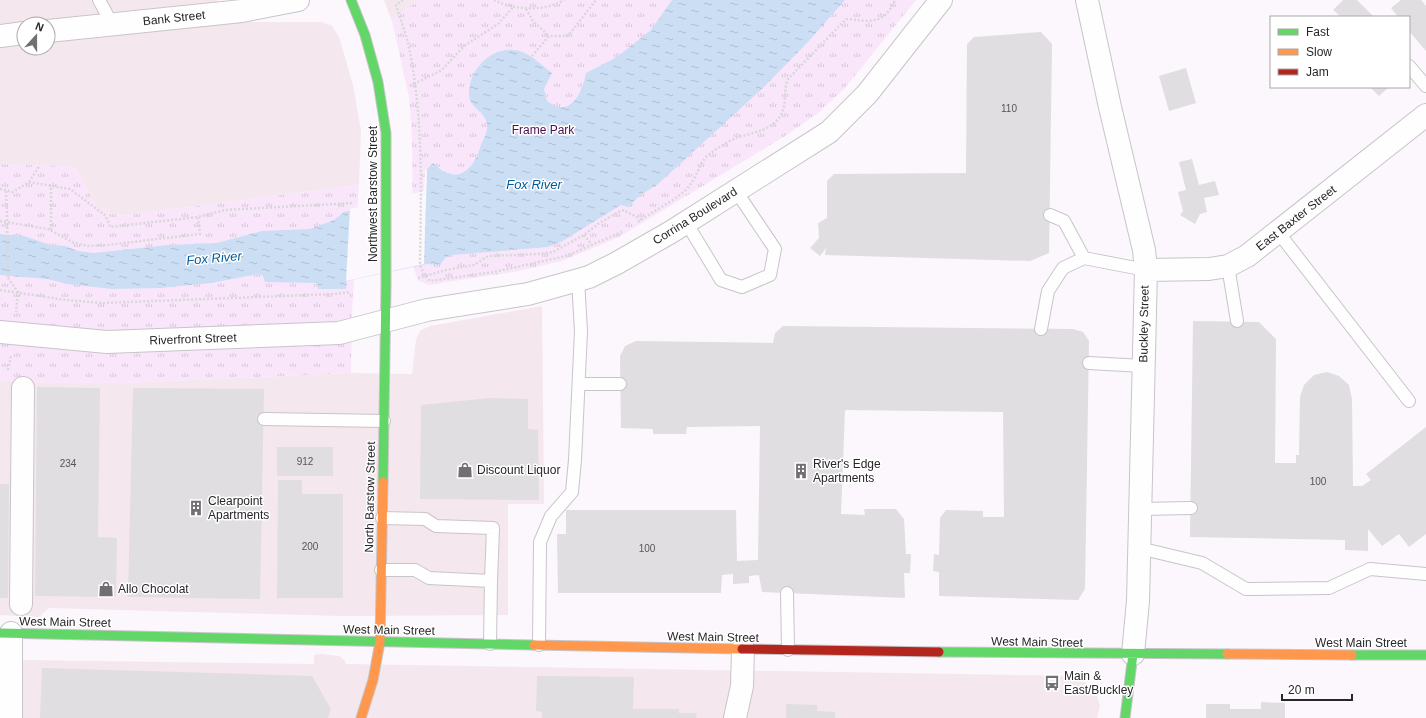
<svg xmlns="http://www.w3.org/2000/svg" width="1426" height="718" font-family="Helvetica,sans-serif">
<defs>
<pattern id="park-tufts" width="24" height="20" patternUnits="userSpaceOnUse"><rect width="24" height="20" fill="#fae6fb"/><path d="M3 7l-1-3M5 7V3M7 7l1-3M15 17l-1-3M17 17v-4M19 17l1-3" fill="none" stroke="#d6c5d7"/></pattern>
<pattern id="water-ripples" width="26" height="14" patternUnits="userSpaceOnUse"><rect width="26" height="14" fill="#ccdef4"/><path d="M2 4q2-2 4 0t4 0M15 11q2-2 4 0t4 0" fill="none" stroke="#afbed1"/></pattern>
</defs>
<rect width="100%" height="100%" fill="#fbf7fc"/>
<!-- commercial -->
<path fill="#f4e7ee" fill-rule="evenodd" d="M 0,0 L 217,0 L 220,22 L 322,22 L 332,26 L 339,37 L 353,85 L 361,131 L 359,185 L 120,216 L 105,211 L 95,204 L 75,167 L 0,164 ZM 24,24 L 48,24 L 48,48 L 24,48 Z
M 384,0 L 418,0 L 392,21 Z
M 542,306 L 544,504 L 508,504 L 508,615 L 342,616 L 49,608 L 39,617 L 0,615 L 0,382 L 124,383 L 351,373 L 412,374 L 416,340 L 420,331 L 430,326 Z
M 321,654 L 339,656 L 345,661 L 346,664 L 1075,676 L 1081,678 L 1088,685 L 1097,696 L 1100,706 L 1097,718 L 0,718 L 20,660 L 314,664 L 314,655 Z"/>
<!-- park -->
<path fill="url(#park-tufts)" d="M 418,0 L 916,0 L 844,89 L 817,114 L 785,136 L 619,237 L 562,261 L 514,272 L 428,285 L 418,280 L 413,267 L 412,136 L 409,97 L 392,21 Z
M 0,164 L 75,167 L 95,204 L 105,211 L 120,216 L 359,185 L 352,313 L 351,373 L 124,383 L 0,382 Z"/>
<!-- water -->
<path fill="url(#water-ripples)" d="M 672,0 L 845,0 L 808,42 L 764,87 L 658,184 L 639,196 L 629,207 L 621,205 L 561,242 L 548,247 L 452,255 L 445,258 L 440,265 L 427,264 L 347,281 L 346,289 L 318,289 L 318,283 L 265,282 L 263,276 L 258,274 L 211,283 L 161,288 L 112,289 L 67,284 L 47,279 L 0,275 L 0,234 L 24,236 L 51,245 L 65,246 L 78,251 L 94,253 L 168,245 L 217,243 L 262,231 L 310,229 L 334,220 L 344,212 L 426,192 L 427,169 L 433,163 C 455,185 472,173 480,148 C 482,140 488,134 487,125 C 486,111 470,109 469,95 C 468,67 496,42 522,52 C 534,56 542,66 552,73 L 544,89 L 547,101 C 571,119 582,93 586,73 L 617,57 L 651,30 Z"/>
<!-- pier -->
<path fill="#fbf7fc" d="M 427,169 L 424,264 L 346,281 L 350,209 L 424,191 L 425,170 Z"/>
<!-- building -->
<path fill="#e0dee1" d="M 1343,0 L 1357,0 L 1374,17 L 1341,17 L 1333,10 Z
M 1401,0 L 1421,0 L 1426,6 L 1426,51 L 1409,31 L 1409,17 L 1398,17 L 1391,8 Z
M 1041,32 L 1052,44 L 1049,253 L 1030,261 L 825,255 L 826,248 L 820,256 L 810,248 L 819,238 L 818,223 L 827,218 L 827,181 L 834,174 L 966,173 L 967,44 L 974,37 Z
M 1186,68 L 1196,103 L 1169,111 L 1159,76 Z
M 1370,87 L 1389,87 L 1379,96 Z
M 1192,159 L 1199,185 L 1215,181 L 1219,195 L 1204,198 L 1207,212 L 1200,214 L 1195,224 L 1180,215 L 1183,211 L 1178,192 L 1186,190 L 1179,162 Z
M 1193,321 L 1259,322 L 1276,339 L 1275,463 L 1296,463 L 1296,455 L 1299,455 L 1300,397 L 1304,385 L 1314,375 L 1327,372 L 1339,376 L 1349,385 L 1352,399 L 1353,486 L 1362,486 L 1371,480 L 1366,474 L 1426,427 L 1426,534 L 1409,547 L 1399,534 L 1382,546 L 1368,529 L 1368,551 L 1345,550 L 1345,540 L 1190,537 Z
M 783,326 L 1073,329 L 1083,332 L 1089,341 L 1085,589 L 1078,600 L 939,596 L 939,572 L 933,571 L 934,554 L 939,555 L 940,518 L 946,510 L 983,511 L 983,517 L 1004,517 L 1003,412 L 845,410 L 841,514 L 865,515 L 864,509 L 896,509 L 904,519 L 906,554 L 911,554 L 910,573 L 904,573 L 905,598 L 762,592 L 759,575 L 749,576 L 749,583 L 733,584 L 733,574 L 722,575 L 721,593 L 558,593 L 557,534 L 566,534 L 566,510 L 736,510 L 737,561 L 758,560 L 760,426 L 687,427 L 686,434 L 653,434 L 653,429 L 621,428 L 620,356 L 625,346 L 636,341 L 773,343 L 775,333 Z
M 37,387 L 100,388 L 98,537 L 117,538 L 116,597 L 35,596 Z
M 133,388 L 264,389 L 260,599 L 128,597 Z
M 490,398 L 528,399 L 528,429 L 538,430 L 539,500 L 420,499 L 421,405 Z
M 277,447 L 333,447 L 333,476 L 277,476 Z
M 278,480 L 302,480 L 302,494 L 343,494 L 343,598 L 277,598 Z
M 0,484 L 9,484 L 8,598 L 0,598 Z
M 42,668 L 312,676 L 331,709 L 328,718 L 40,718 Z
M 537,676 L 634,677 L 633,709 L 679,709 L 679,713 L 697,713 L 696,718 L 542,718 L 542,712 L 536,711 Z
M 1261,702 L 1285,703 L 1285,718 L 1206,718 L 1206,704 L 1230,704 L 1230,709 L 1261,709 Z
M 786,704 L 817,705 L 817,711 L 835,712 L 835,718 L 786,718 Z"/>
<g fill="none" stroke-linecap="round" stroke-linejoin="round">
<defs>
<path id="lane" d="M 99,0 L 112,24
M 1409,66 L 1426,86
M 1050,215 L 1064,221 L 1084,258 L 1146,270
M 686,222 L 721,280 L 742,287 L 770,275 L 775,249 L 736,191
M 1278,232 L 1409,401
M 1228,266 L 1237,321
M 1041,329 L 1048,291 L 1063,268 L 1084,258
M 1089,363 L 1143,366
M 579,384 L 620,384
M 264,419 L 384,421
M 1140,509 L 1191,508
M 1139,548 L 1202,563 L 1246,589 L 1329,588 L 1370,569 L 1426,574
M 381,570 L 415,570 L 429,578 L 491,581 L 493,528 L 436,526 L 425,519 L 382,518
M 787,593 L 788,650
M 490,644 L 491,581
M 539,645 L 540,542 L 551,516 L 572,492 L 575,460 L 581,331 L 578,280"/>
<path id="street" d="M 1087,0 L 1110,107 L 1144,250 L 1146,270 L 1138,601 L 1133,654
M 48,31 L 242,11 L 298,0
M 0,36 L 24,33
M 1146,270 L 1209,269 L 1228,266 L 1247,256 L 1426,115
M 0,332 L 107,342 L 339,333 L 427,310 L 528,294 L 589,277 L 617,263 L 671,232 L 829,132 L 867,94 L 941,0
M 21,604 L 23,388
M 11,633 L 11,718
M 735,718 L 742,686 L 743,649"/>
<path id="fast" d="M 351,0 L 365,35 L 378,82 L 386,133 L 386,286 L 383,482
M 0,633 L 534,645
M 939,652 L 1227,654
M 1352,655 L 1426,655
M 1125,718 L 1133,654"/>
<path id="slow" d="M 534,645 L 742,649
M 1227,654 L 1352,655
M 361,718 L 373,680 L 380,642 L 383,482"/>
<path id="jam" d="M 742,649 L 939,652"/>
</defs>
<!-- lane casing -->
<use href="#lane" stroke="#c7c5c8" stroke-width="14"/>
<!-- street casing -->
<use href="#street" stroke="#c7c5c8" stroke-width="24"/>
<!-- fast casing -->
<use href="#fast" stroke="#c7c5c8" stroke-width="11"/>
<!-- slow casing -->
<use href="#slow" stroke="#c7c5c8" stroke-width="11"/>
<!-- jam casing -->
<use href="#jam" stroke="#c7c5c8" stroke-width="11"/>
<!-- path -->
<path stroke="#d8d8d8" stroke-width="2.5" stroke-dasharray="2 2" stroke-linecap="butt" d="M 403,0 L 396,5 C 400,18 405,31 408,43 C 424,116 421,192 420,265 L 425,276 L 430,281 L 494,272 L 566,256 L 622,232
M 494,0 C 513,10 545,12 564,0
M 526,9 L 533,21 L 549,36
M 532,56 L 549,36 L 568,36 L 596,0
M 414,84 L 442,70 L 464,46 L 498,24 L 514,6
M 29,182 L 40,165
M 0,189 L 13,192 L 29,182 L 70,189 L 106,216 L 110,227 L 198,217 L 225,210 L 353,203
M 6,191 L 7,215
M 0,221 L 48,229 L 74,243 L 89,246 L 107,245 L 200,234 L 198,217
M 638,222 C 652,211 680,199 690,185 C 698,175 700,159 712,152 C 719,147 728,142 736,138 C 751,133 772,131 781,115 C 787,104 783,90 788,79 L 846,19 C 869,21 884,26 895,0
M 51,230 L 51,186
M 584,235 L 592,245
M 8,278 L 18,292 L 16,312
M 418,278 L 446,270 L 474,265 L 488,256 L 538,254 L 553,252 L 584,235 L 598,224 L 618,212 L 624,210 L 642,220
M 0,290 L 66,300 L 102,303 L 335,294 L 350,292
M 8,370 L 11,356"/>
<!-- lane -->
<use href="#lane" stroke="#fefeff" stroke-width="12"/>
<!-- street -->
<use href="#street" stroke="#fefeff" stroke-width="22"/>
<!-- fast -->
<use href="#fast" stroke="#63d668" stroke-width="9"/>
<!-- slow -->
<use href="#slow" stroke="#ff974d" stroke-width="9"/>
<!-- jam -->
<use href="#jam" stroke="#b3261e" stroke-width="9"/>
<!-- path-bridge -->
<path stroke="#d8d8d8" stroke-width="2.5" stroke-dasharray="2 2" stroke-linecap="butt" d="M 7,215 L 8,278"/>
</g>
<!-- icons -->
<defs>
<symbol id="shop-bare" viewBox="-9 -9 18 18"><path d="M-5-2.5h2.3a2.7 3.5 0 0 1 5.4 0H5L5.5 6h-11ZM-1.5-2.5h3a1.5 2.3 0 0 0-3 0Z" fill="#726f72" stroke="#fff" stroke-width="2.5" paint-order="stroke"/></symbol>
<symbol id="building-bare" viewBox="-9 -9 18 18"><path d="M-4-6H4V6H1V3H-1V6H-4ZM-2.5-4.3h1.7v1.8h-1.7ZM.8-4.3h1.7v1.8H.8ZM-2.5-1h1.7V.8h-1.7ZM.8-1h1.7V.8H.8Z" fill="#726f72" stroke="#fff" stroke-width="2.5" paint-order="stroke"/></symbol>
<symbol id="bus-bare" viewBox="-9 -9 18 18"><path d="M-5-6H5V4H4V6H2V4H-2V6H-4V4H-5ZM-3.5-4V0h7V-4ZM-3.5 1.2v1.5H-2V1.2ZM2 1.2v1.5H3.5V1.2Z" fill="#726f72" stroke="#fff" stroke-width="2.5" paint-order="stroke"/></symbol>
</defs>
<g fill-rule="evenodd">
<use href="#shop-bare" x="454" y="459" width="22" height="22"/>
<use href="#building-bare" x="790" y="460" width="22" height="22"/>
<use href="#building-bare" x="185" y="497" width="22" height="22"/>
<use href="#shop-bare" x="95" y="578" width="22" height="22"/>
<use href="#bus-bare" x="1041" y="672" width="22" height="22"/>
</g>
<g text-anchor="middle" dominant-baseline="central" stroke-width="3" stroke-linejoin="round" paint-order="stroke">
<!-- number labels -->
<g font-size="10" fill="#575557">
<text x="1009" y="108">110</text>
<text x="305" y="461">912</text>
<text x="68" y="463">234</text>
<text x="1318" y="481">100</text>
<text x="310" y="546">200</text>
<text x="647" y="548">100</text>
</g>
<!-- street labels -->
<g font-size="12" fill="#282628" stroke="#fff">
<text transform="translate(174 18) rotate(-6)">Bank Street</text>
<text transform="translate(373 194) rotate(-90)">Northwest Barstow Street</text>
<text transform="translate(695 216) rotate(-32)">Corrina Boulevard</text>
<text transform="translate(1296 218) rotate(-38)">East Baxter Street</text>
<text transform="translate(1144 324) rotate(-89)">Buckley Street</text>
<text transform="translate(193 339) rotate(-2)">Riverfront Street</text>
<text transform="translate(370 497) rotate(-89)">North Barstow Street</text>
<text transform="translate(65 622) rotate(1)">West Main Street</text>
<text transform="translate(389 630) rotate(1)">West Main Street</text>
<text transform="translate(713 637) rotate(1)">West Main Street</text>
<text transform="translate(1037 642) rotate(1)">West Main Street</text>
<text x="1361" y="643">West Main Street</text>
</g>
<!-- park labels -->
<g font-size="12" fill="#4c0e52" stroke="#fff">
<text x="543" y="130">Frame Park</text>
</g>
<!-- poi labels -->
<g font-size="12" fill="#282628" stroke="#fff" text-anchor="start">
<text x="813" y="464">River's Edge<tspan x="813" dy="14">Apartments</tspan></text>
<text x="477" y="470">Discount Liquor</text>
<text x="208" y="501">Clearpoint<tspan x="208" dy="14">Apartments</tspan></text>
<text x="118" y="589">Allo Chocolat</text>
<text x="1064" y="676">Main &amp;<tspan x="1064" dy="14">East/Buckley</tspan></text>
</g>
<!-- water labels -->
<g font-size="13" font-style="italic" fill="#005998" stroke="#fff">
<text x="534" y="184">Fox River</text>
<text transform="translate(214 258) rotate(-5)">Fox River</text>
</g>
</g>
<!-- legend -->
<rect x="1270" y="16" width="140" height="72" fill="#ffffff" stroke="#a9a8a9"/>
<rect x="1278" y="29" width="20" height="6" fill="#63d668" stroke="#a9a8a9"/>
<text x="1306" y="36" font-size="12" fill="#282628">Fast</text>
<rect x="1278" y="49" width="20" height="6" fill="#ff974d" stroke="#a9a8a9"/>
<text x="1306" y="56" font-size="12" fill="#282628">Slow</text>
<rect x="1278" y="69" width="20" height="6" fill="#b3261e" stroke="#a9a8a9"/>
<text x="1306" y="76" font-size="12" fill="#282628">Jam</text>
<!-- north arrow -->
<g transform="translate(36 36) rotate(21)"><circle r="19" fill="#ffffff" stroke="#a9a8a9"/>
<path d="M0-3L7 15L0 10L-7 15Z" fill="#726f72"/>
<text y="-6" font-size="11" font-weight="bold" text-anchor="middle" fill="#282628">N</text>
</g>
<!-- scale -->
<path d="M1282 694v6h70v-6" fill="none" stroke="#282628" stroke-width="2"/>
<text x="1288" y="694" font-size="12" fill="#282628" stroke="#ffffff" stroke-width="3" paint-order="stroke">20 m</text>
</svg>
